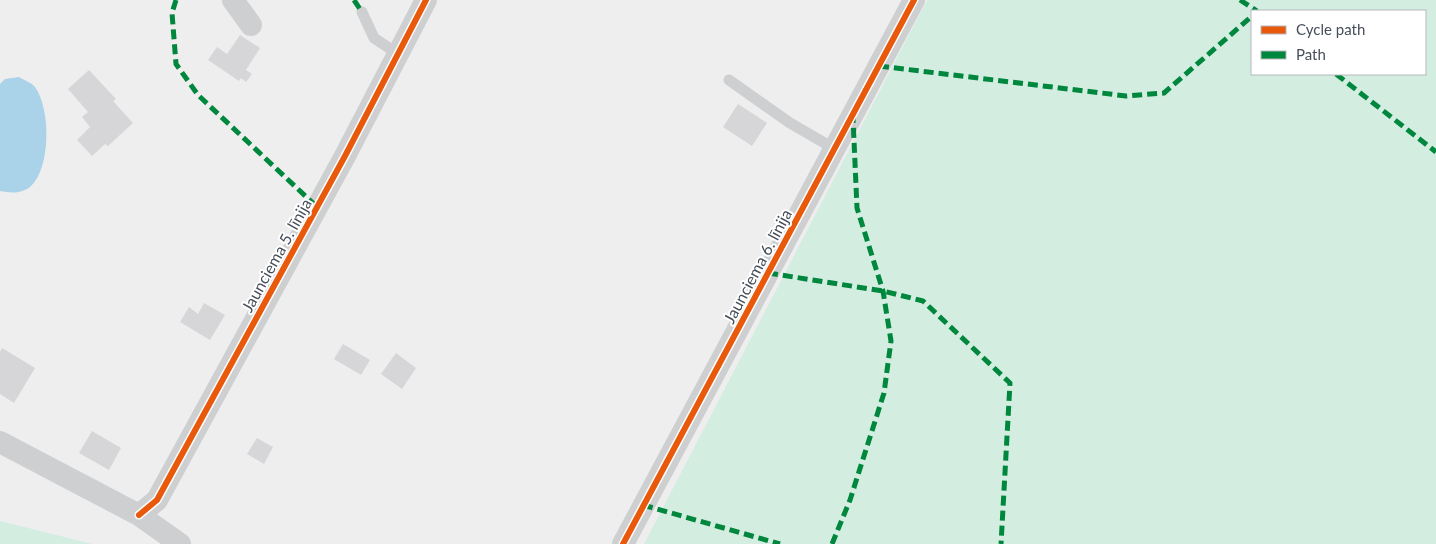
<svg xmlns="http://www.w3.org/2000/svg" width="1436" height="544" font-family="Lato,sans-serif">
<rect width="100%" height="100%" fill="#efeeee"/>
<!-- green -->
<path fill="#d4ede1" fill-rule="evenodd" d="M 927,0 L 1436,0 L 1436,544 L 644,544 ZM 1425,11 L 1425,74 L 1252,74 L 1252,11 Z
M 0,521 L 93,544 L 0,544 Z"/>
<!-- water -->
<path fill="#aad2e9" d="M 19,77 C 24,80 32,83 35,87 C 51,109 51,169 30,187 C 21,194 10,193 0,191 L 0,84 L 5,79 Z"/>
<!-- building -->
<path fill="#d6d6d8" d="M 240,35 L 260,48 L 246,70 L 252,74 L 246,82 L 241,78 L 239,81 L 208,60 L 217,47 L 227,54 Z
M 89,70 L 116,99 L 113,101 L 133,123 L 108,146 L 105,144 L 92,156 L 77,140 L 90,127 L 82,117 L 88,112 L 68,89 Z
M 738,104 L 767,123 L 752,146 L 723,127 Z
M 204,303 L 225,315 L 210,340 L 180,322 L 189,307 L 198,314 Z
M 343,344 L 370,360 L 361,375 L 334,359 Z
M 2,348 L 35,368 L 14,403 L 0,394 L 0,352 Z
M 396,353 L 416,368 L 402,389 L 381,374 Z
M 92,431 L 121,448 L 109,470 L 79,453 Z
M 257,438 L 273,447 L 264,464 L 247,454 Z"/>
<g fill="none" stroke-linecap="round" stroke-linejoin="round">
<!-- lane -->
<path stroke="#cdcfd1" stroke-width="11" d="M 362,12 L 374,38 L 398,54
M 729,80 L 790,123 L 835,149"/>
<!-- street -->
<path stroke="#cdcfd1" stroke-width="22" d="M 233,0 L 251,25
M 0,442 L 139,515 L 180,544
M 139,515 L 157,500 L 345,156 L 426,0
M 623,544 L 914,0"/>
<!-- quiet -->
<path stroke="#00873e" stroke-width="5" stroke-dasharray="10 5" stroke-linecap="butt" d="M 176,0 L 172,13 L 176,64 L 198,95 L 317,207
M 354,0 L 362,12
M 1240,0 L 1257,11
M 879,66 L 1126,96 L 1164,93 L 1252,16
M 1336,74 L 1436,152
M 768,273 L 883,291 L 923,301 L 1010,383 L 1001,544
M 643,505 L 780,544
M 832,544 L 850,500 L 884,393 L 891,341 L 883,291 L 857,208 L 853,118"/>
<defs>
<path id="cycleway" d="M 139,515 L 157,500 L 345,156 L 426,0
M 623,544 L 914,0"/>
</defs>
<!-- cycleway casing -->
<use href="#cycleway" stroke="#fff" stroke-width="9"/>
<!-- cycleway -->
<use href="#cycleway" stroke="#e8590c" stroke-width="6"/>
</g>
<g text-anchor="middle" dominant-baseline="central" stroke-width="4" stroke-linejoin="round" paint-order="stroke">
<!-- street labels -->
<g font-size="16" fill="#464e5a" stroke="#fff">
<text transform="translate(276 255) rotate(-61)">Jaunciema 5. līnija</text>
<text transform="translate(757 266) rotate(-62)">Jaunciema 6. līnija</text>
</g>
</g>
<!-- legend -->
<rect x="1251" y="10" width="175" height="65" fill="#ffffff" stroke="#b5b8bd"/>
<rect x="1261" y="26" width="25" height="8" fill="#e8590c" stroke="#b5b8bd"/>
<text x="1296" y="35" font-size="15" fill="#464e5a">Cycle path</text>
<rect x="1261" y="51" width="25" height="8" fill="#00873e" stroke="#b5b8bd"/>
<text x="1296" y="60" font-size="15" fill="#464e5a">Path</text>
</svg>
